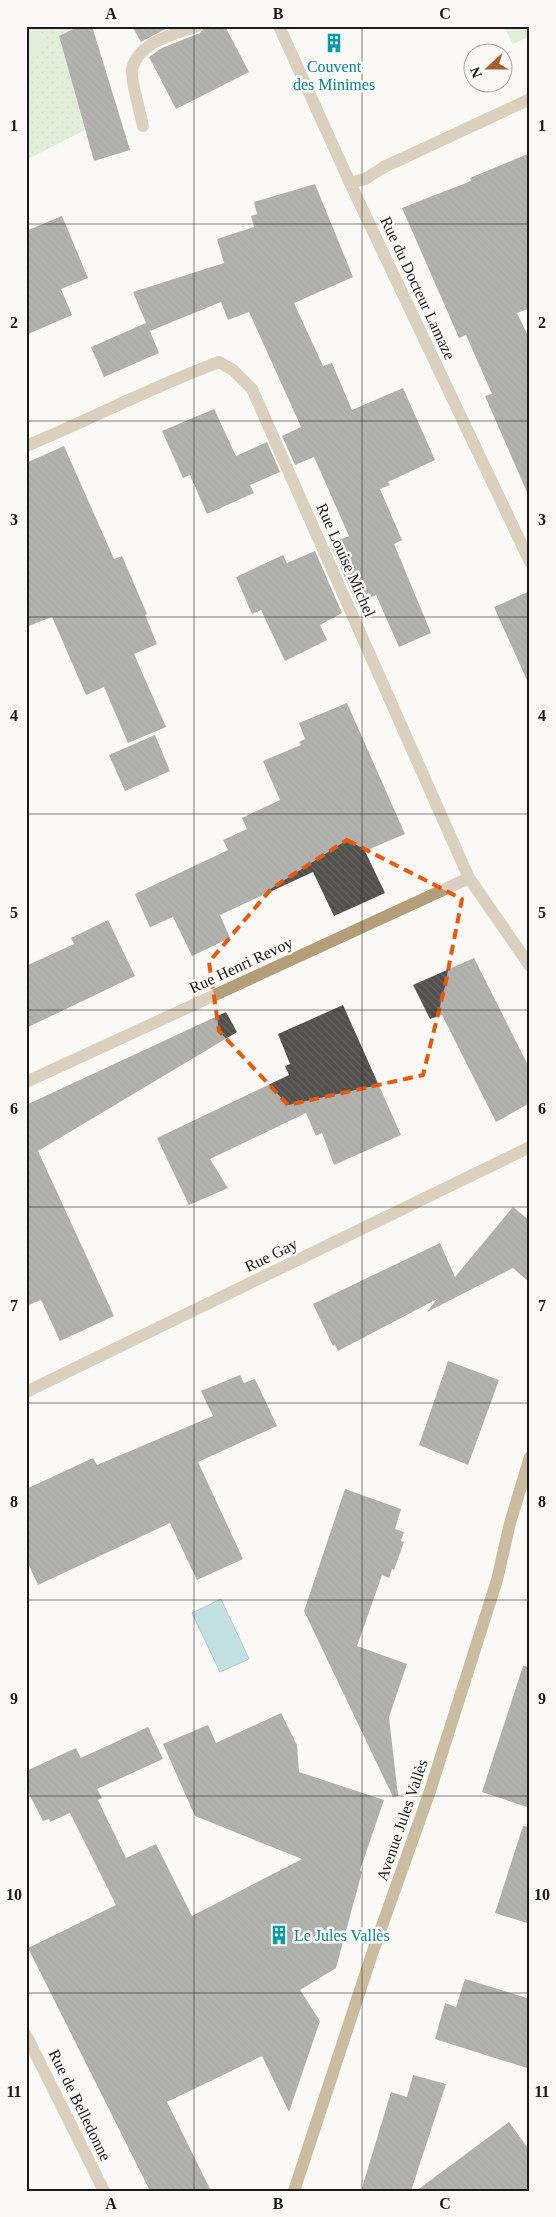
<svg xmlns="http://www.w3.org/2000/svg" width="556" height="2217" font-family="Georgia,serif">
<defs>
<pattern id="park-dots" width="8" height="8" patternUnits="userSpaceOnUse" patternTransform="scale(1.25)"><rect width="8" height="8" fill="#c2dfb8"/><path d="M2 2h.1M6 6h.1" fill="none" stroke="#a6bf9e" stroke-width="1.8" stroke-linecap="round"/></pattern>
<pattern id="building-back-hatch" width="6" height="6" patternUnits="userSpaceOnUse" patternTransform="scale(1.25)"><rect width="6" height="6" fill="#51504d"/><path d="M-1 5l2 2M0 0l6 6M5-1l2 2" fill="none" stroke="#666563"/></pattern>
</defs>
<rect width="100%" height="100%" fill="#faf9f5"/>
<!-- park -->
<path fill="url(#park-dots)" d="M 26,26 L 80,26 L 59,37 L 85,130 L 26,160 Z"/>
<!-- garden -->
<path fill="#c2dfb8" d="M 26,26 L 37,26 L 47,46 L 26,57 Z
M 503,26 L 530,26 L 530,36 L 513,44 Z"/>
<!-- water -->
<path fill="#7fc2c7" stroke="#619093" d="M 221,1599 L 249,1659 L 220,1672 L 192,1613 Z"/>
<!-- building -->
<path fill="url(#building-back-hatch)" d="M 80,26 L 92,26 L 130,150 L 94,161 L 59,36 Z
M 132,26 L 171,26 L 141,42 Z
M 205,26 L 225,26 L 249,72 L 176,109 L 149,57 L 162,48 L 200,33 Z
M 530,153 L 530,308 L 517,313 L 530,340 L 530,499 L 485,396 L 492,394 L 466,335 L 459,338 L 402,208 L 471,181 L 470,178 Z
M 315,184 L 353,277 L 294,303 L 323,366 L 332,363 L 352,410 L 403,388 L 435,460 L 388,482 L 390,485 L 380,489 L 402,540 L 394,544 L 431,633 L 399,647 L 376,595 L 357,605 L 330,544 L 349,536 L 314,457 L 295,465 L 282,436 L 301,427 L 249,312 L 228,320 L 221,302 L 150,331 L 159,353 L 104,377 L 91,347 L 146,323 L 133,292 L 224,263 L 217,239 L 254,227 L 251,216 L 257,214 L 254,202 Z
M 62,216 L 88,278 L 61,289 L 72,315 L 26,335 L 26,231 Z
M 214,409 L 236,456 L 267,442 L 280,472 L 250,485 L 254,493 L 207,514 L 190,475 L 183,478 L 162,431 Z
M 64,446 L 114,559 L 122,556 L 147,614 L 145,615 L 157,644 L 134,654 L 166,727 L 128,743 L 104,687 L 86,695 L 52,617 L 26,627 L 26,463 Z
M 315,551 L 342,613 L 320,625 L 327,640 L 285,661 L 261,610 L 252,614 L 236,577 L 283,555 L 287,563 Z
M 530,591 L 530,687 L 494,607 Z
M 347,703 L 405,834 L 365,851 L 385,893 L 334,916 L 313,872 L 220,915 L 230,938 L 192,956 L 173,917 L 150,927 L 135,894 L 228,850 L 223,840 L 247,829 L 242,818 L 280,800 L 263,761 L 301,745 L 299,742 L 305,739 L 299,723 Z
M 155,735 L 170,771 L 125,791 L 109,755 Z
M 108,920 L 135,976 L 26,1028 L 26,966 L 74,944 L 71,938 Z
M 474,958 L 530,1069 L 530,1103 L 496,1122 L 442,1015 L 430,1019 L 413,985 Z
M 343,1005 L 401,1135 L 334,1165 L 322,1133 L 316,1136 L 306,1113 L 210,1159 L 228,1188 L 189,1205 L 157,1138 L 289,1075 L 285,1066 L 290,1064 L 278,1034 Z
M 226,1012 L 237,1032 L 38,1151 L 114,1316 L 60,1341 L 41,1300 L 26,1306 L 26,1105 Z
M 513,1207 L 530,1221 L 530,1283 L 513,1268 L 427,1312 L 437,1299 L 338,1351 L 335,1345 L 333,1346 L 313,1304 L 440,1243 L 455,1277 Z
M 448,1361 L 499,1380 L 468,1465 L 419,1445 Z
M 240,1375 L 244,1383 L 255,1379 L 277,1426 L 198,1462 L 243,1559 L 197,1580 L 170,1523 L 38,1585 L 26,1559 L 26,1489 L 93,1458 L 97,1465 L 213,1416 L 201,1391 Z
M 345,1489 L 401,1509 L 395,1529 L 404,1532 L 401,1541 L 404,1542 L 394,1570 L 392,1569 L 389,1578 L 382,1575 L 357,1646 L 407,1664 L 389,1717 L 398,1796 L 393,1797 L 304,1611 Z
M 523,1666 L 530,1667 L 530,1808 L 482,1792 Z
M 281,1713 L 297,1745 L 299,1772 L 384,1800 L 360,1870 L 362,1872 L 336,1968 L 300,1990 L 320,2021 L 289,2112 L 262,2056 L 167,2102 L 211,2191 L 150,2191 L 28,1948 L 116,1905 L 70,1813 L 50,1822 L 49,1819 L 43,1821 L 26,1788 L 26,1771 L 76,1748 L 81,1758 L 148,1727 L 163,1759 L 97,1789 L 102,1798 L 98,1800 L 126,1858 L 156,1844 L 192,1916 L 302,1859 L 195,1816 L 163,1744 L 208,1725 L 216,1743 Z
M 523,1826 L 530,1827 L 530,1924 L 495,1913 Z
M 465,1979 L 530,1999 L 530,2069 L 435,2039 L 445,2003 L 456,2007 Z
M 413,2075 L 446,2084 L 411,2191 L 361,2191 L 391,2092 L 407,2097 Z
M 509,2122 L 530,2151 L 530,2191 L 416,2191 Z"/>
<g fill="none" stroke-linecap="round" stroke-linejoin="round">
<!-- lane -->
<path stroke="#b49e78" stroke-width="12" d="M 143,126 C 141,115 130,78 132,69 C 138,42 175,34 197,26"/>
<!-- street -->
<path stroke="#b49e78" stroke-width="12" d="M 279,26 L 350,183 L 530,562
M 350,183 L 365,179 L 384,167 L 530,99
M 26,446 C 91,419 154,386 219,362 L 233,370 L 252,389 L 469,878 L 530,966
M 26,1082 L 469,878
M 26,1392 L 530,1147
M 26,2035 L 104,2191"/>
<!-- secondary -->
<path stroke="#927136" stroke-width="12" d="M 294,2191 L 372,1954 L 430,1791 L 497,1580 L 510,1523 L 530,1457"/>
</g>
<!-- marked area -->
<path d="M0 0H556V2217H0ZM 347,840 L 462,899 L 445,986 L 423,1075 L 288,1105 L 219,1031 L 209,962 L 272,888 Z" fill="#faf9f5" fill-opacity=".55" fill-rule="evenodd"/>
<path fill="none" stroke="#e8590c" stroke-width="4" stroke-dasharray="10 6" stroke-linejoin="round" d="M 347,840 L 462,899 L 445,986 L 423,1075 L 288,1105 L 219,1031 L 209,962 L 272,888 Z"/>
<!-- grid -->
<path fill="none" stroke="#1a1a19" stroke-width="1" stroke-opacity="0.55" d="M 194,26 L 194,2191M 362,26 L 362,2191M 26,224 L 530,224M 26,421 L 530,421M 26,617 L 530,617M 26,814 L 530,814M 26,1010 L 530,1010M 26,1207 L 530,1207M 26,1403 L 530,1403M 26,1600 L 530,1600M 26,1796 L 530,1796M 26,1993 L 530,1993"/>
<!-- icons -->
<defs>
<symbol id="building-bare" viewBox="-9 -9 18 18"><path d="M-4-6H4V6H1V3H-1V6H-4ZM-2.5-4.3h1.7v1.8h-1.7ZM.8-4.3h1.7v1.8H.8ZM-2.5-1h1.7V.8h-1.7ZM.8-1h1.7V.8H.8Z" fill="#0f9aa8" stroke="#faf9f5" stroke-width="2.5" paint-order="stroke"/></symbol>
</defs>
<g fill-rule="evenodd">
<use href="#building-bare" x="320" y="29" width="28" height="28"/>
<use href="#building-bare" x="265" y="1921" width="28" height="28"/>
</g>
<g text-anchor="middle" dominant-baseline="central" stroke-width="5" stroke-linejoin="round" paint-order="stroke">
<!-- culture labels -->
<g font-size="16" fill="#0d838f" stroke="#faf9f5">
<text x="334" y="66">Couvent<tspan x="334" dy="18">des Minimes</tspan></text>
<text x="294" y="1935" text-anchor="start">Le Jules Vallès</text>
</g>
<!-- street labels -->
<g font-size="16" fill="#1a1a19" stroke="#faf9f5">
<text transform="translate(418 288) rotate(65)">Rue du Docteur Lamaze</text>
<text transform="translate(346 560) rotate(66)">Rue Louise Michel</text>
<text transform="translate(241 965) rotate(-25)">Rue Henri Revoy</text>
<text transform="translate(271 1255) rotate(-26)">Rue Gay</text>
<text transform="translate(402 1820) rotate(-71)">Avenue Jules Vallès</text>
<text transform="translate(80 2105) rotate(64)">Rue de Belledonne</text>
</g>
</g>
<!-- border -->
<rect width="556" height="2217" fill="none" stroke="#faf9f5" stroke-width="55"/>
<!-- north arrow -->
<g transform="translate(488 68) rotate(249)"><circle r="24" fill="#faf9f5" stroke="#a0a09d"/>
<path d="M0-4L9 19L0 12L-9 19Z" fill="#a36030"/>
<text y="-8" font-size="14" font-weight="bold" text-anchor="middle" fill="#1a1a19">N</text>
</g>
<rect x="28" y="28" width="500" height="2162" fill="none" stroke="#1a1a19" stroke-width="2"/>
<g font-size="16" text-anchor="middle" font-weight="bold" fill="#1a1a19">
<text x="111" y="19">A</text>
<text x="278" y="19">B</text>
<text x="445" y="19">C</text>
<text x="14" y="131">1</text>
<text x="542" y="131">1</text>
<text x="14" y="328">2</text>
<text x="542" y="328">2</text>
<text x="14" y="525">3</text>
<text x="542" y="525">3</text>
<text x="14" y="721">4</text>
<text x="542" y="721">4</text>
<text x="14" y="918">5</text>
<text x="542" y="918">5</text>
<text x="14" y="1114">6</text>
<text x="542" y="1114">6</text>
<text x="14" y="1311">7</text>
<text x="542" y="1311">7</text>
<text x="14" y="1507">8</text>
<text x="542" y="1507">8</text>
<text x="14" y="1704">9</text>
<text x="542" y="1704">9</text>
<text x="14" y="1900">10</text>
<text x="542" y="1900">10</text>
<text x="14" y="2097">11</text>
<text x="542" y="2097">11</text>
<text x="111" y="2209">A</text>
<text x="278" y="2209">B</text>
<text x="445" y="2209">C</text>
</g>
</svg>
